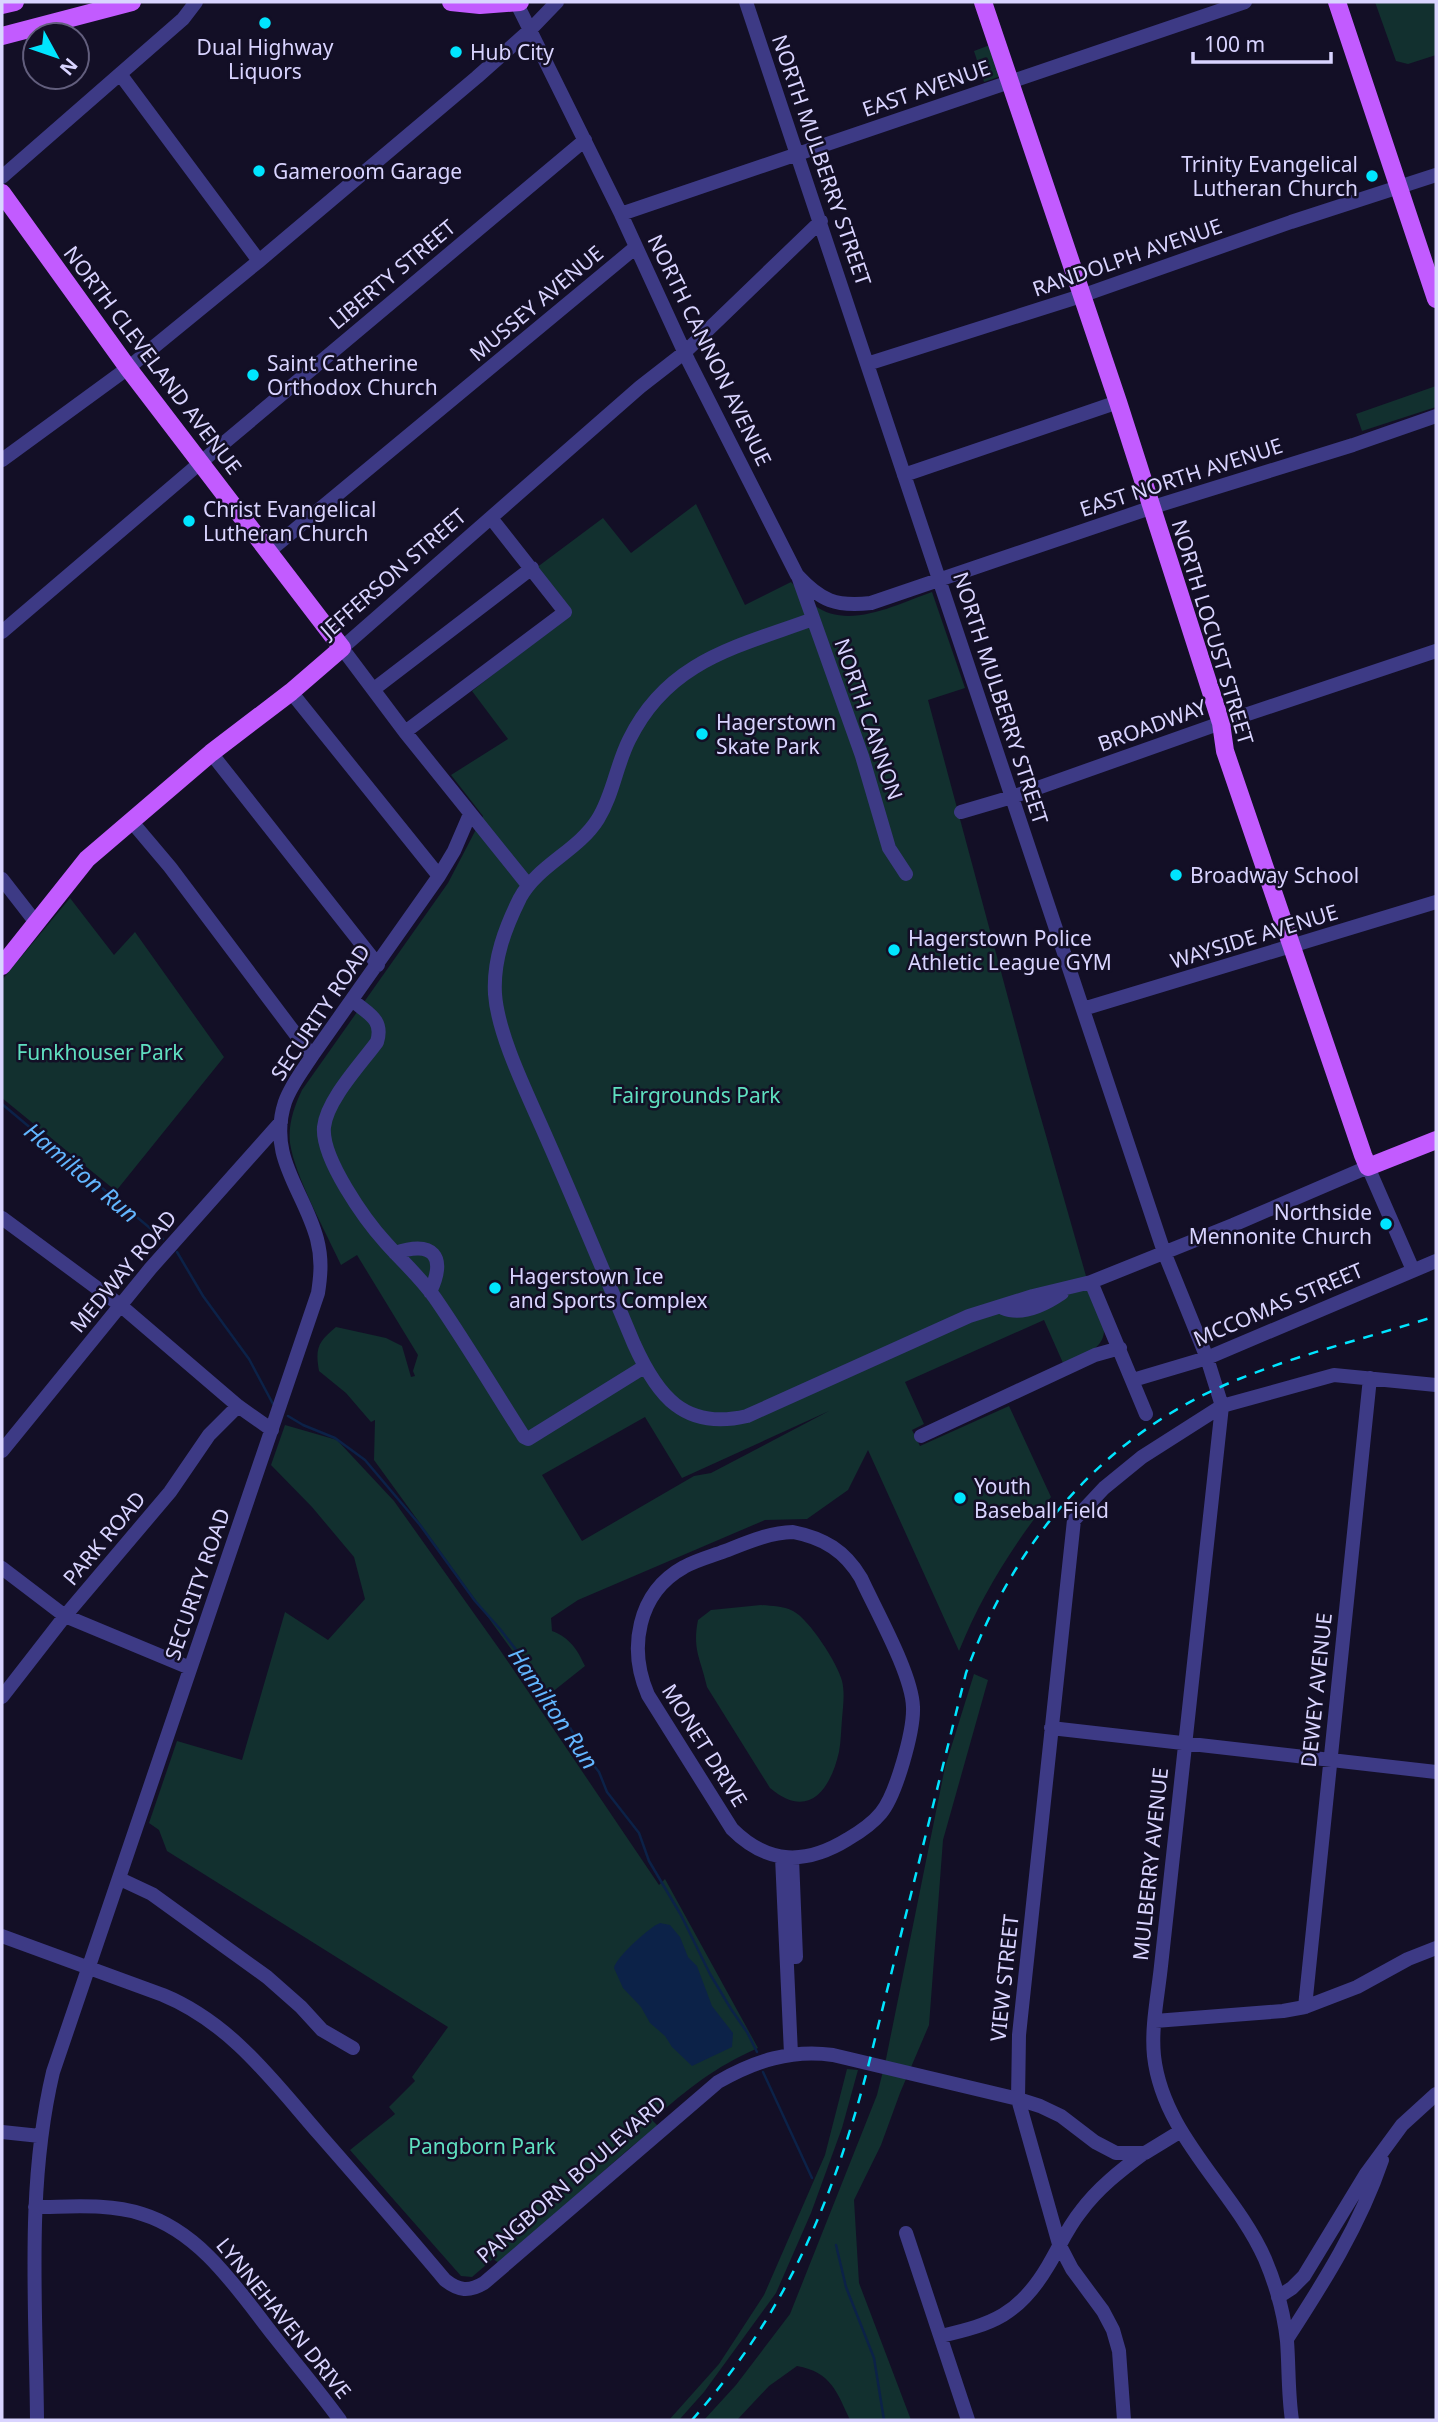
<svg xmlns="http://www.w3.org/2000/svg" width="1438" height="2422" font-family="'Noto Sans',sans-serif">
<rect width="100%" height="100%" fill="#130f26"/>
<!-- green -->
<path fill="#12302f" fill-rule="evenodd" d="M 1375,2 L 1436,2 L 1436,55 L 1408,64 L 1396,61 Z
M 990,45 L 1001,76 L 984,82 L 974,51 Z
M 1436,386 L 1436,407 L 1362,431 L 1356,414 Z
M 696,504 L 745,605 L 791,582 C 798,589 805,599 814,605 C 848,631 897,604 932,592 L 965,688 L 928,700 L 1029,1076 L 1086,1276 L 1104,1329 C 1105,1351 1080,1355 1063,1363 L 1044,1320 L 905,1382 L 924,1424 L 912,1430 L 920,1446 L 1009,1406 L 1051,1497 C 1013,1545 982,1594 959,1651 L 868,1450 L 848,1490 L 807,1519 L 765,1520 L 578,1600 L 551,1618 L 552,1631 C 570,1638 577,1649 585,1666 L 546,1697 L 374,1460 L 375,1420 L 371,1422 L 346,1393 L 319,1371 C 315,1348 318,1342 336,1327 L 386,1338 L 402,1346 L 411,1377 L 415,1376 L 413,1371 L 418,1355 L 357,1255 L 341,1265 C 326,1232 295,1177 290,1143 C 288,1124 294,1107 302,1090 L 448,883 L 483,816 L 451,775 L 508,739 L 472,691 L 571,613 L 536,568 L 603,518 L 631,553 ZM 829,1411 L 711,1473 L 694,1476 L 582,1541 L 542,1475 L 645,1417 L 682,1478 Z
M 70,898 L 114,955 L 135,932 L 224,1057 L 116,1191 L 2,1098 L 2,980 Z
M 285,1425 L 337,1440 L 394,1501 L 500,1650 L 659,1885 L 665,1879 L 758,2048 C 713,2068 689,2088 652,2120 L 658,2126 L 630,2148 L 499,2263 L 493,2259 L 472,2277 L 461,2276 L 350,2150 L 395,2114 L 389,2107 L 415,2081 L 412,2077 L 448,2027 L 167,1851 L 159,1830 L 149,1823 L 177,1741 L 242,1760 L 285,1612 L 328,1640 L 365,1599 L 354,1557 L 312,1507 L 271,1465 Z
M 761,1605 C 772,1606 783,1606 793,1611 C 809,1619 838,1664 842,1681 C 845,1693 843,1707 842,1719 C 841,1730 841,1741 839,1752 C 830,1791 808,1820 770,1788 L 707,1687 C 701,1659 692,1650 698,1620 L 711,1610 Z
M 974,1674 L 988,1680 L 943,1840 L 929,2025 L 900,2093 L 881,2145 L 854,2200 L 859,2283 L 911,2420 L 850,2420 C 837,2392 831,2372 797,2366 L 769,2386 L 737,2420 L 704,2420 L 736,2385 L 790,2314 L 877,2095 L 886,2059 L 945,1767 Z
M 847,2069 L 858,2070 L 842,2128 L 811,2213 L 776,2293 L 704,2392 L 679,2420 L 669,2420 L 719,2364 L 764,2295 L 825,2155 Z"/>
<!-- water -->
<path fill="#0c2248" d="M 660,1923 L 670,1925 L 680,1937 L 688,1957 L 697,1966 L 712,2006 L 733,2033 L 732,2047 L 692,2066 L 672,2047 L 665,2036 L 650,2023 L 641,2007 L 623,1988 L 614,1968 C 616,1957 651,1926 660,1923 Z"/>
<g fill="none" stroke-linecap="round" stroke-linejoin="round">
<!-- stream -->
<path stroke="#0c2248" stroke-width="2.5" d="M 2,1104 L 163,1239
M 177,1252 L 203,1296 L 249,1359 L 273,1404
M 288,1416 L 303,1425 L 335,1438 L 365,1460 L 420,1525 L 475,1601 L 500,1629 L 530,1668 L 563,1716 L 588,1758 L 599,1772 L 607,1792 L 639,1833 L 649,1861 L 681,1915 L 710,1974 L 731,2009 L 747,2032 L 757,2052
M 763,2072 L 812,2178
M 836,2245 L 846,2287 L 874,2358 L 884,2420"/>
<!-- minor -->
<path stroke="#3d3a85" stroke-width="14" d="M 516,2 L 621,214 L 688,360 L 797,575 C 821,601 836,607 871,603 L 1150,508 L 1353,445 L 1436,416
M 746,2 L 1164,1252 L 1207,1358 L 1222,1406 L 1161,1966 C 1158,1995 1151,2027 1154,2056 C 1163,2136 1234,2189 1265,2259 C 1276,2285 1284,2313 1287,2341 C 1289,2367 1288,2394 1292,2420
M 120,74 L 259,261
M 2,177 L 183,19 L 196,2
M 621,214 L 1245,2
M 867,364 L 1081,296 L 1291,222 L 1436,175
M 2,460 L 128,368 L 259,261 L 477,77 L 530,30 L 557,2
M 904,475 L 1118,402
M 268,552 L 636,247
M 799,579 L 862,756 L 889,848 L 906,874
M 813,619 C 737,647 668,660 629,740 C 616,766 613,795 598,819 C 578,851 538,865 520,898 C 505,928 493,960 495,994 C 498,1037 530,1099 547,1139 C 577,1207 605,1275 634,1344 C 657,1395 684,1431 747,1416 L 969,1316 L 1033,1296 L 1091,1282 L 1233,1225 L 1368,1167 L 1413,1270
M 2,632 L 200,463 L 585,140
M 374,689 L 532,568
M 291,692 L 439,876
M 405,732 L 565,612 L 491,518
M 211,753 L 378,965
M 961,812 L 1012,797 L 1221,723 L 1436,651
M 132,822 L 170,867 L 312,1056
M 2,879 L 37,924
M 528,885 L 405,732 L 342,648 L 640,387 L 685,352 L 821,221
M 352,1000 C 368,1014 384,1019 377,1042 C 360,1065 327,1100 324,1127 C 321,1158 365,1220 386,1243 C 402,1261 421,1278 435,1298 C 466,1343 494,1390 524,1437 L 528,1439 L 644,1367
M 1083,1009 L 1436,902
M 2,1218 L 120,1305 L 238,1406 L 272,1430
M 395,1253 C 433,1240 447,1256 430,1292
M 1091,1282 L 1146,1414
M 1003,1308 C 1022,1316 1046,1304 1062,1293
M 1133,1380 L 1207,1358 L 1436,1261
M 921,1436 L 1095,1355 L 1120,1348
M 2,1451 L 150,1269 L 281,1122
M 793,1532 C 824,1538 845,1551 861,1578 C 876,1611 912,1674 913,1707 C 914,1731 896,1795 881,1813 C 872,1824 860,1832 848,1839 C 806,1865 768,1865 732,1829 L 648,1695 C 628,1649 637,1593 684,1567 C 696,1560 712,1556 725,1551 C 748,1542 768,1533 793,1532 Z
M 2,1568 L 65,1616 L 190,1668
M 2,1697 L 65,1616 L 170,1492 L 209,1435 L 238,1406
M 1051,1728 L 1436,1772
M 782,1857 L 791,2054
M 792,1858 L 796,1957
M 120,1879 L 152,1894 L 267,1977 L 301,2007 L 322,2030 L 353,2048
M 2,1936 L 163,1995 C 231,2023 273,2081 320,2135 C 362,2183 404,2231 445,2280 C 459,2291 469,2292 484,2283 L 718,2082 C 755,2061 791,2049 833,2055 L 1018,2099 L 1040,2106 L 1061,2116 L 1095,2142 L 1116,2153 L 1145,2153 L 1181,2131
M 1305,2007 L 1370,1378
M 1155,2021 L 1283,2011 L 1305,2007 L 1357,1987 L 1408,1959 L 1436,1948
M 2,2132 L 40,2136
M 35,2207 C 70,2207 108,2203 142,2214 C 201,2232 238,2290 274,2336 C 296,2364 319,2391 340,2420
M 906,2233 L 968,2420
M 1278,2297 L 1292,2288 L 1304,2276 L 1366,2174 L 1402,2125 L 1436,2094
M 941,2336 C 993,2324 1019,2315 1048,2266 C 1059,2248 1067,2228 1081,2211 C 1098,2188 1121,2170 1144,2153
M 1287,2339 C 1324,2282 1360,2225 1382,2160
M 37,2420 C 36,2304 26,2186 53,2072 L 318,1293 C 321,1274 322,1258 317,1239 C 304,1190 267,1157 285,1102 C 291,1085 303,1070 312,1056 L 439,876 L 454,851 L 470,814
M 1124,2420 L 1119,2351 L 1113,2330 L 1103,2311 L 1072,2269 L 1059,2244 L 1018,2099 L 1019,2035 L 1074,1520 L 1104,1488 L 1142,1457 L 1222,1406 L 1334,1375 L 1436,1385"/>
<!-- major -->
<path stroke="#c25bff" stroke-width="18" d="M 451,2 L 480,5 L 520,2
M 983,2 L 1118,402 L 1221,723 L 1225,751 L 1363,1155 L 1368,1167 L 1436,1140
M 1337,2 L 1436,299
M 2,5 L 15,2
M 2,36 L 132,2
M 2,193 L 128,368 L 342,648 L 291,692 L 211,753 L 87,859 L 2,966"/>
<!-- rail -->
<path stroke="#00e5ff" stroke-width="2.5" stroke-dasharray="10 9" stroke-linecap="butt" d="M 692,2420 C 784,2316 832,2204 867,2071 L 966,1673 C 1014,1540 1106,1432 1239,1379 C 1303,1353 1371,1337 1436,1316"/>
</g>
<!-- markers -->
<g fill="#00e5ff" stroke="#130f26" stroke-width="2.5">
<circle cx="265" cy="23" r="7"/>
<circle cx="456" cy="52" r="7"/>
<circle cx="259" cy="171" r="7"/>
<circle cx="1372" cy="176" r="7"/>
<circle cx="253" cy="375" r="7"/>
<circle cx="189" cy="521" r="7"/>
<circle cx="702" cy="734" r="7"/>
<circle cx="1176" cy="875" r="7"/>
<circle cx="894" cy="950" r="7"/>
<circle cx="1386" cy="1224" r="7"/>
<circle cx="495" cy="1288" r="7"/>
<circle cx="960" cy="1498" r="7"/>
</g>
<g text-anchor="middle" dominant-baseline="central" stroke-width="5" stroke-linejoin="round" paint-order="stroke">
<!-- poi labels -->
<g font-size="21" fill="#d9d4ff" stroke="#130f26" text-anchor="start">
<text x="265" y="47" text-anchor="middle">Dual Highway<tspan x="265" dy="24">Liquors</tspan></text>
<text x="470" y="52">Hub City</text>
<text x="1358" y="164" text-anchor="end">Trinity Evangelical<tspan x="1358" dy="24">Lutheran Church</tspan></text>
<text x="273" y="171">Gameroom Garage</text>
<text x="267" y="363">Saint Catherine<tspan x="267" dy="24">Orthodox Church</tspan></text>
<text x="203" y="509">Christ Evangelical<tspan x="203" dy="24">Lutheran Church</tspan></text>
<text x="716" y="722">Hagerstown<tspan x="716" dy="24">Skate Park</tspan></text>
<text x="1190" y="875">Broadway School</text>
<text x="908" y="938">Hagerstown Police<tspan x="908" dy="24">Athletic League GYM</tspan></text>
<text x="1372" y="1212" text-anchor="end">Northside<tspan x="1372" dy="24">Mennonite Church</tspan></text>
<text x="509" y="1276">Hagerstown Ice<tspan x="509" dy="24">and Sports Complex</tspan></text>
<text x="974" y="1486">Youth<tspan x="974" dy="24">Baseball Field</tspan></text>
</g>
<!-- street labels -->
<g font-size="21" fill="#d9d4ff" stroke="#130f26">
<text transform="translate(926 88) rotate(-19)">EAST AVENUE</text>
<text transform="translate(822 160) rotate(71)">NORTH MULBERRY STREET</text>
<text transform="translate(1127 257) rotate(-19)">RANDOLPH AVENUE</text>
<text transform="translate(392 274) rotate(-40)">LIBERTY STREET</text>
<text transform="translate(536 303) rotate(-40)">MUSSEY AVENUE</text>
<text transform="translate(710 350) rotate(64)">NORTH CANNON AVENUE</text>
<text transform="translate(153 360) rotate(53)">NORTH CLEVELAND AVENUE</text>
<text transform="translate(1181 477) rotate(-18)">EAST NORTH AVENUE</text>
<text transform="translate(393 573) rotate(-41)">JEFFERSON STREET</text>
<text transform="translate(1213 632) rotate(73)">NORTH LOCUST STREET</text>
<text transform="translate(1001 698) rotate(72)">NORTH MULBERRY STREET</text>
<text transform="translate(869 719) rotate(71)">NORTH CANNON</text>
<text transform="translate(1152 725) rotate(-20)">BROADWAY</text>
<text transform="translate(1254 936) rotate(-17)">WAYSIDE AVENUE</text>
<text transform="translate(320 1012) rotate(-56)">SECURITY ROAD</text>
<text transform="translate(123 1271) rotate(-50)">MEDWAY ROAD</text>
<text transform="translate(1278 1304) rotate(-23)">MCCOMAS STREET</text>
<text transform="translate(104 1538) rotate(-50)">PARK ROAD</text>
<text transform="translate(197 1584) rotate(-71)">SECURITY ROAD</text>
<text transform="translate(1316 1690) rotate(-84)">DEWEY AVENUE</text>
<text transform="translate(705 1745) rotate(58)">MONET DRIVE</text>
<text transform="translate(1150 1864) rotate(-84)">MULBERRY AVENUE</text>
<text transform="translate(1004 1978) rotate(-84)">VIEW STREET</text>
<text transform="translate(571 2179) rotate(-41)">PANGBORN BOULEVARD</text>
<text transform="translate(284 2318) rotate(51)">LYNNEHAVEN DRIVE</text>
</g>
<!-- park labels -->
<g font-size="21" fill="#5fe0c0" stroke="#130f26">
<text x="100" y="1052">Funkhouser Park</text>
<text x="696" y="1095">Fairgrounds Park</text>
<text x="482" y="2146">Pangborn Park</text>
</g>
<!-- water labels -->
<g font-size="23" font-style="italic" fill="#62b6ff" stroke="#130f26">
<text transform="translate(82 1172) rotate(40)">Hamilton Run</text>
<text transform="translate(554 1708) rotate(56)">Hamilton Run</text>
</g>
</g>
<!-- border -->
<rect width="1438" height="2422" fill="none" stroke="#d9d4ff" stroke-width="7"/>
<!-- north arrow -->
<g transform="translate(56 56) rotate(130)"><circle r="33" fill="#130f26" stroke="#625e7d" stroke-width="2"/>
<path d="M0-5L12 26L0 18L-12 26Z" fill="#00e5ff"/>
<text y="-10" font-size="19" font-weight="bold" text-anchor="middle" fill="#d9d4ff">N</text>
</g>
<!-- scale -->
<path d="M1193 52v10h138v-10" fill="none" stroke="#d9d4ff" stroke-width="3.5"/>
<text x="1204" y="52" font-size="21" fill="#d9d4ff" stroke="#130f26" stroke-width="5" paint-order="stroke">100 m</text>
</svg>
